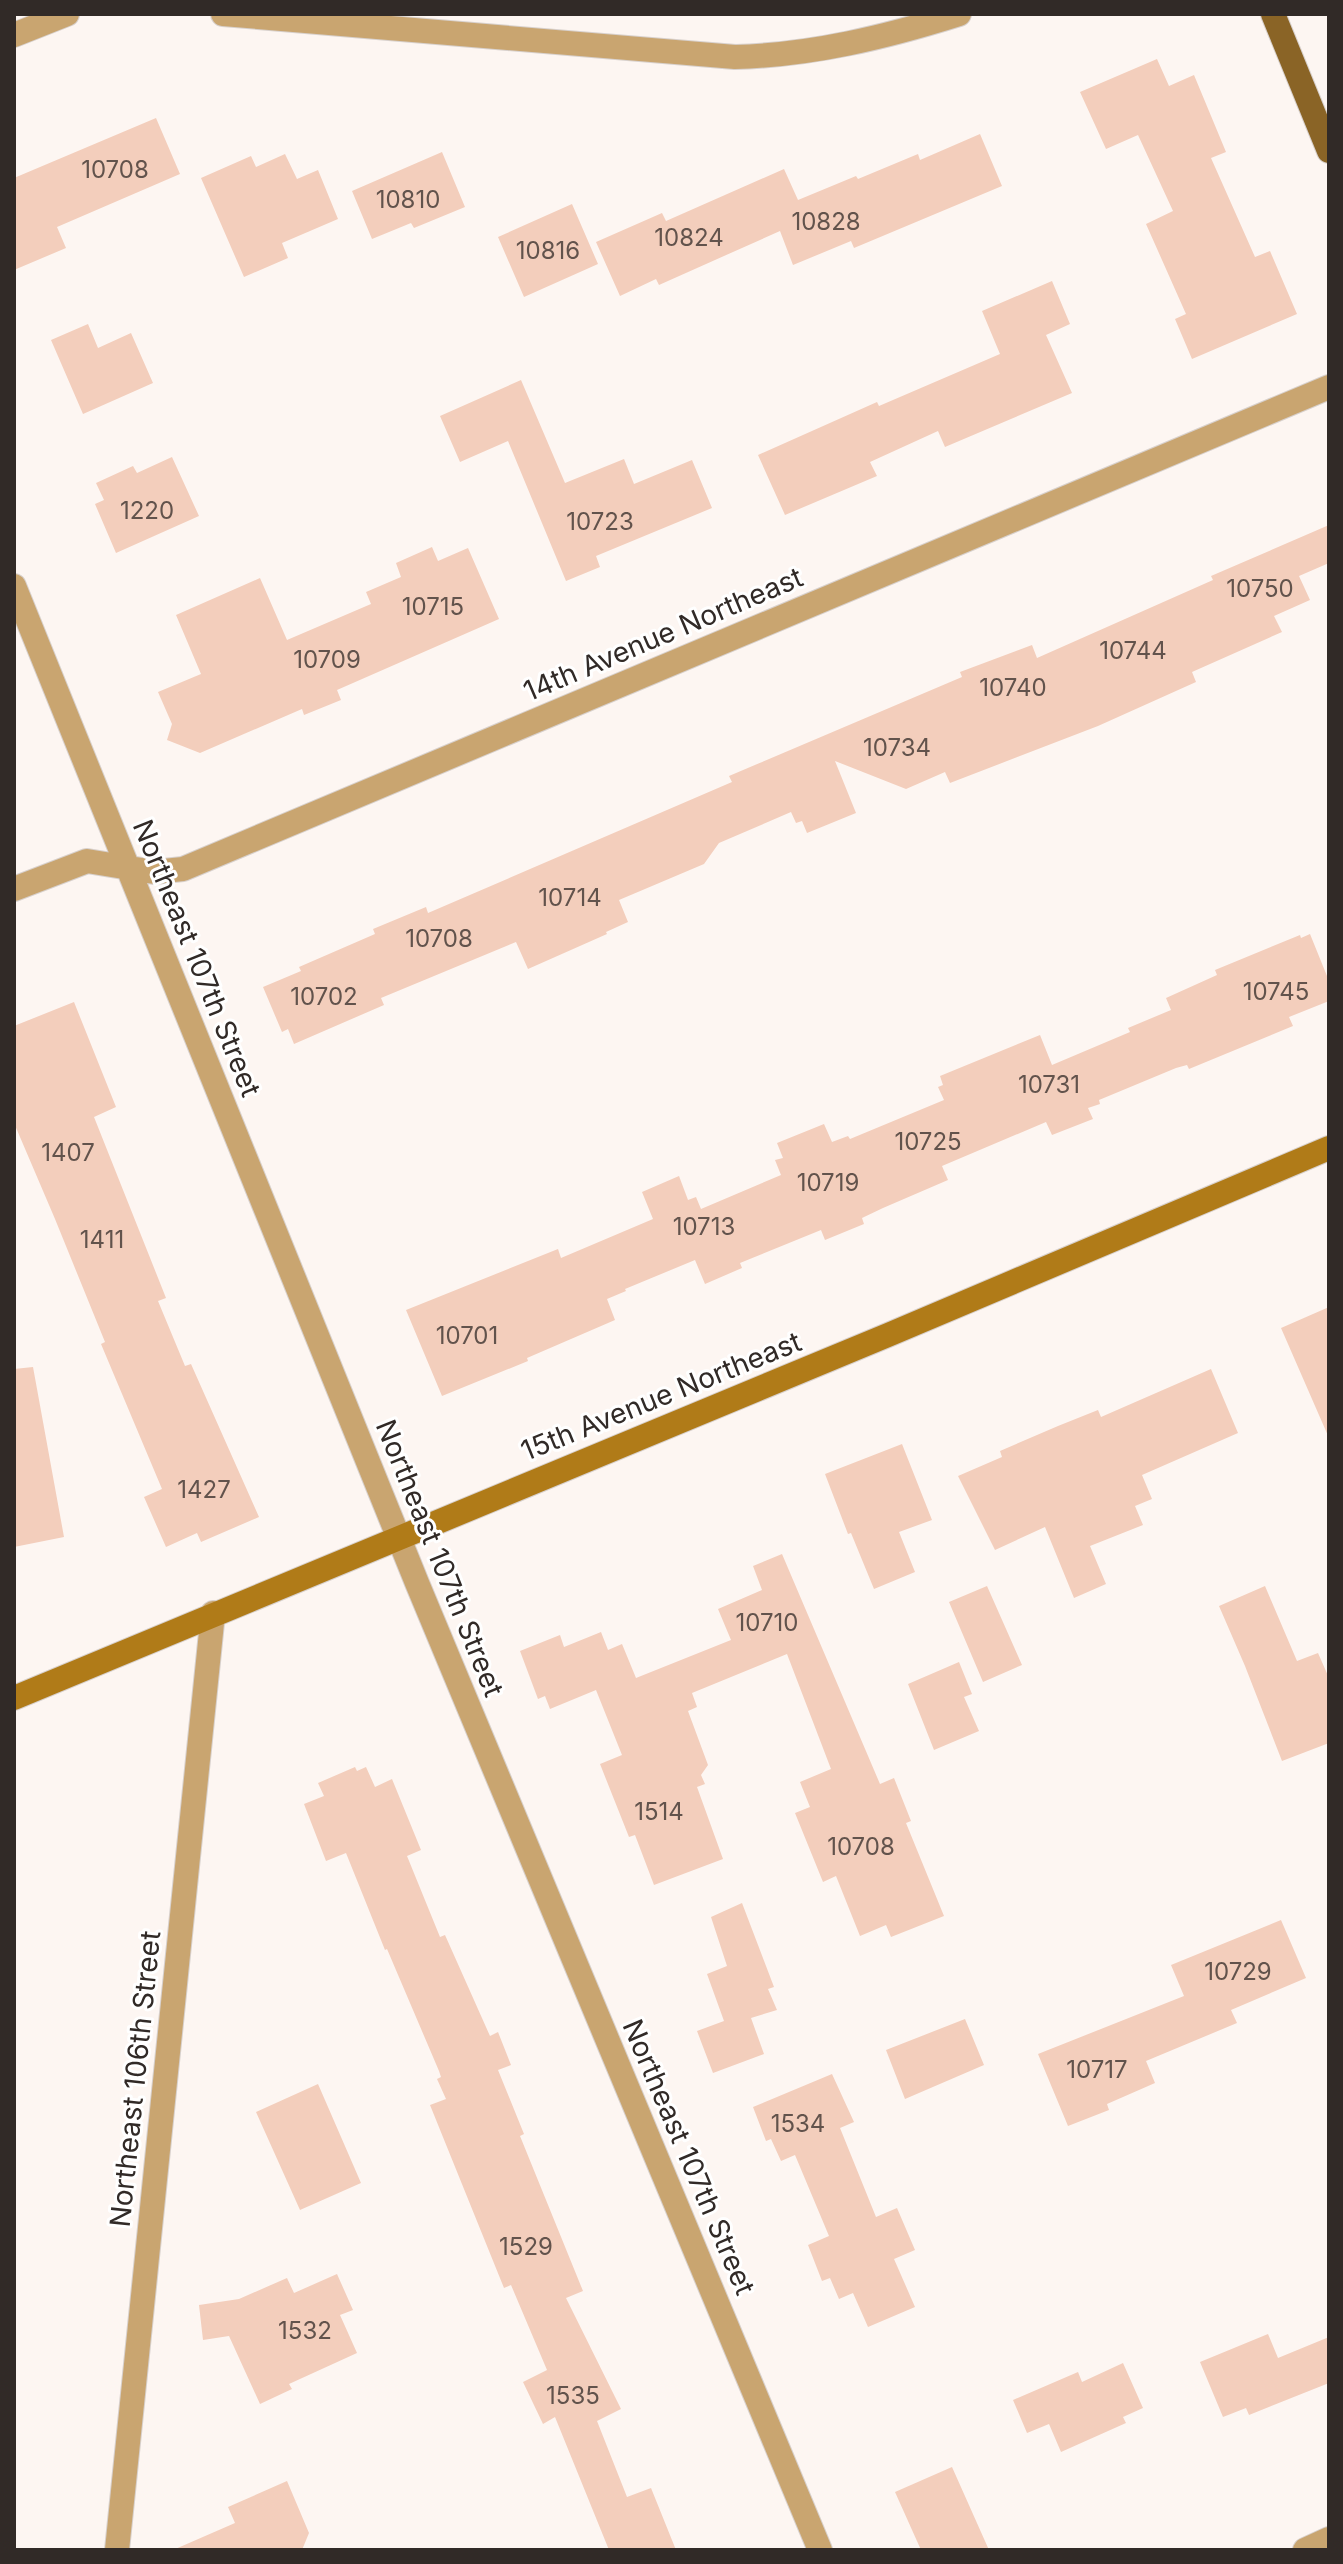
<svg xmlns="http://www.w3.org/2000/svg" width="1343" height="2564" font-family="Inter,sans-serif">
<rect width="100%" height="100%" fill="#fdf6f2"/>
<!-- building -->
<path fill="#f3cebc" d="M 1157,59 L 1169,86 L 1194,75 L 1226,152 L 1211,158 L 1255,257 L 1270,251 L 1297,314 L 1192,359 L 1175,319 L 1186,314 L 1146,224 L 1173,211 L 1138,135 L 1106,149 L 1080,92 Z
M 156,118 L 180,174 L 57,227 L 66,248 L 14,270 L 14,178 Z
M 980,134 L 1002,186 L 854,248 L 851,241 L 793,265 L 780,231 L 659,285 L 656,279 L 620,296 L 596,242 L 662,213 L 666,221 L 784,169 L 798,200 L 856,176 L 858,179 L 918,154 L 920,160 Z
M 442,152 L 465,207 L 414,228 L 411,223 L 372,239 L 352,191 Z
M 285,154 L 297,179 L 318,170 L 338,219 L 282,243 L 288,258 L 244,277 L 201,178 L 251,156 L 256,167 Z
M 572,204 L 598,264 L 524,297 L 498,237 Z
M 1052,281 L 1070,324 L 1046,335 L 1072,393 L 945,447 L 938,431 L 870,462 L 877,476 L 785,515 L 758,455 L 877,402 L 879,406 L 1000,354 L 982,311 Z
M 88,324 L 98,348 L 131,333 L 153,383 L 83,414 L 51,340 Z
M 521,380 L 565,483 L 624,459 L 634,484 L 692,460 L 712,508 L 596,556 L 600,567 L 566,581 L 508,441 L 460,462 L 440,416 Z
M 172,457 L 199,516 L 116,553 L 95,504 L 104,500 L 96,483 L 133,466 L 137,473 Z
M 1329,525 L 1329,563 L 1299,576 L 1310,600 L 1274,616 L 1282,632 L 1192,672 L 1196,682 L 1098,726 L 950,783 L 945,772 L 906,789 L 835,761 L 856,813 L 807,833 L 802,821 L 796,823 L 791,812 L 719,843 L 704,864 L 619,900 L 628,922 L 606,932 L 607,934 L 528,969 L 516,942 L 381,998 L 384,1005 L 294,1044 L 288,1029 L 282,1032 L 263,987 L 301,971 L 299,967 L 375,934 L 373,929 L 426,907 L 428,913 L 732,782 L 729,776 L 962,677 L 960,672 L 1032,645 L 1037,658 L 1213,580 L 1211,576 Z
M 432,547 L 438,561 L 468,548 L 499,619 L 337,690 L 341,700 L 304,715 L 302,709 L 200,753 L 167,740 L 172,724 L 158,692 L 201,674 L 176,615 L 260,578 L 287,640 L 371,604 L 366,592 L 401,577 L 396,563 Z
M 1310,934 L 1329,981 L 1329,1001 L 1289,1017 L 1293,1026 L 1189,1069 L 1187,1065 L 1176,1068 L 1099,1100 L 1100,1104 L 1088,1108 L 1093,1119 L 1052,1135 L 1046,1122 L 942,1166 L 948,1180 L 883,1208 L 862,1218 L 864,1224 L 825,1240 L 821,1230 L 740,1263 L 742,1268 L 705,1284 L 695,1260 L 625,1289 L 626,1291 L 607,1299 L 615,1320 L 527,1358 L 528,1361 L 442,1396 L 406,1310 L 558,1249 L 561,1258 L 653,1219 L 642,1192 L 679,1176 L 688,1200 L 696,1197 L 701,1209 L 781,1175 L 775,1160 L 783,1158 L 777,1143 L 824,1124 L 832,1142 L 848,1136 L 850,1139 L 944,1100 L 938,1087 L 943,1085 L 940,1076 L 1040,1035 L 1052,1065 L 1130,1032 L 1128,1028 L 1171,1010 L 1166,998 L 1217,975 L 1215,970 L 1300,935 L 1301,938 Z
M 74,1002 L 116,1107 L 94,1117 L 166,1298 L 158,1301 L 185,1366 L 191,1364 L 259,1517 L 201,1542 L 197,1533 L 166,1547 L 144,1497 L 162,1489 L 101,1344 L 105,1342 L 55,1219 L 14,1123 L 14,1026 Z
M 1329,1307 L 1329,1438 L 1281,1328 Z
M 33,1367 L 64,1537 L 14,1547 L 14,1369 Z
M 1211,1369 L 1238,1433 L 1142,1475 L 1152,1499 L 1135,1506 L 1143,1525 L 1090,1546 L 1106,1584 L 1074,1598 L 1045,1527 L 995,1550 L 958,1476 L 1002,1457 L 1000,1451 L 1058,1426 L 1098,1410 L 1101,1417 Z
M 902,1444 L 932,1520 L 899,1532 L 915,1572 L 874,1589 L 851,1533 L 848,1534 L 825,1474 Z
M 782,1554 L 880,1784 L 894,1778 L 911,1821 L 906,1823 L 944,1916 L 891,1937 L 886,1925 L 860,1936 L 836,1876 L 823,1882 L 795,1813 L 810,1807 L 800,1782 L 831,1769 L 787,1654 L 692,1693 L 697,1707 L 688,1711 L 708,1765 L 701,1775 L 705,1784 L 697,1787 L 723,1859 L 654,1885 L 635,1835 L 629,1837 L 600,1764 L 622,1755 L 596,1690 L 550,1709 L 545,1696 L 538,1699 L 520,1651 L 560,1635 L 564,1647 L 601,1632 L 608,1650 L 622,1644 L 636,1678 L 731,1640 L 718,1609 L 762,1590 L 753,1566 Z
M 987,1586 L 1022,1665 L 983,1682 L 949,1602 Z
M 1265,1586 L 1297,1661 L 1318,1653 L 1329,1678 L 1329,1743 L 1282,1761 L 1245,1666 L 1219,1606 Z
M 959,1662 L 972,1694 L 964,1697 L 979,1731 L 934,1750 L 908,1684 Z
M 355,1767 L 357,1771 L 366,1767 L 375,1787 L 392,1779 L 421,1850 L 407,1856 L 440,1937 L 445,1935 L 490,2036 L 498,2032 L 511,2065 L 498,2070 L 524,2134 L 520,2136 L 583,2291 L 566,2298 L 621,2409 L 597,2421 L 627,2497 L 651,2488 L 676,2550 L 609,2550 L 555,2417 L 543,2424 L 523,2382 L 547,2370 L 511,2285 L 504,2288 L 430,2105 L 446,2099 L 437,2079 L 441,2077 L 439,2071 L 387,1949 L 385,1950 L 346,1853 L 326,1861 L 304,1804 L 324,1796 L 318,1783 Z
M 742,1903 L 774,1987 L 768,1989 L 777,2010 L 751,2018 L 764,2054 L 713,2073 L 697,2031 L 724,2021 L 707,1974 L 727,1966 L 711,1917 Z
M 1281,1920 L 1306,1978 L 1231,2010 L 1237,2023 L 1146,2061 L 1155,2083 L 1107,2104 L 1109,2110 L 1068,2126 L 1038,2054 L 1184,1996 L 1171,1965 Z
M 965,2019 L 984,2065 L 905,2099 L 886,2050 Z
M 832,2074 L 854,2122 L 840,2128 L 876,2217 L 897,2208 L 915,2250 L 894,2259 L 915,2307 L 868,2327 L 853,2293 L 839,2299 L 830,2278 L 822,2281 L 808,2245 L 829,2236 L 795,2155 L 781,2161 L 771,2139 L 766,2141 L 753,2107 Z
M 318,2084 L 361,2183 L 300,2210 L 256,2112 Z
M 337,2274 L 353,2310 L 340,2315 L 357,2353 L 289,2384 L 292,2389 L 260,2404 L 229,2336 L 203,2340 L 199,2305 L 239,2299 L 287,2278 L 294,2293 Z
M 1268,2334 L 1278,2358 L 1329,2337 L 1329,2383 L 1249,2415 L 1246,2408 L 1223,2417 L 1200,2362 Z
M 1123,2363 L 1143,2408 L 1123,2417 L 1126,2423 L 1061,2452 L 1049,2424 L 1027,2433 L 1013,2400 L 1078,2372 L 1082,2382 Z
M 952,2467 L 989,2550 L 921,2550 L 895,2492 Z
M 287,2481 L 309,2533 L 302,2550 L 173,2550 L 235,2523 L 228,2507 Z"/>
<g fill="none" stroke-linecap="round" stroke-linejoin="round">
<defs>
<path id="street" d="M 223,14 L 735,57 C 812,55 886,37 959,14
M 14,35 L 67,14
M 14,586 L 417,1583 L 820,2550
M 14,889 L 87,861 L 154,872 L 183,869 L 1329,387
M 117,2550 L 213,1613
M 1305,2550 L 1329,2539"/>
<path id="secondary" d="M 14,1698 L 888,1335 L 1329,1148"/>
<path id="primary" d="M 1273,14 L 1329,151"/>
</defs>
<!-- street casing -->
<use href="#street" stroke="#d8d1cd" stroke-width="26"/>
<!-- secondary casing -->
<use href="#secondary" stroke="#d8d1cd" stroke-width="26"/>
<!-- primary casing -->
<use href="#primary" stroke="#d8d1cd" stroke-width="26"/>
<!-- street -->
<use href="#street" stroke="#c9a570" stroke-width="24"/>
<!-- secondary -->
<use href="#secondary" stroke="#b07b18" stroke-width="24"/>
<!-- primary -->
<use href="#primary" stroke="#8a6426" stroke-width="24"/>
</g>
<g text-anchor="middle" dominant-baseline="central" stroke-width="6" stroke-linejoin="round" paint-order="stroke">
<!-- number labels -->
<g font-size="24" fill="#62534c">
<text x="115" y="169">10708</text>
<text x="408" y="199">10810</text>
<text x="826" y="221">10828</text>
<text x="689" y="237">10824</text>
<text x="548" y="250">10816</text>
<text x="147" y="510">1220</text>
<text x="600" y="521">10723</text>
<text x="1260" y="588">10750</text>
<text x="433" y="606">10715</text>
<text x="1133" y="650">10744</text>
<text x="327" y="659">10709</text>
<text x="1013" y="687">10740</text>
<text x="897" y="747">10734</text>
<text x="570" y="897">10714</text>
<text x="439" y="938">10708</text>
<text x="1276" y="991">10745</text>
<text x="324" y="996">10702</text>
<text x="1049" y="1084">10731</text>
<text x="928" y="1141">10725</text>
<text x="68" y="1152">1407</text>
<text x="828" y="1182">10719</text>
<text x="704" y="1226">10713</text>
<text x="102" y="1239">1411</text>
<text x="467" y="1335">10701</text>
<text x="204" y="1489">1427</text>
<text x="767" y="1622">10710</text>
<text x="659" y="1811">1514</text>
<text x="861" y="1846">10708</text>
<text x="1238" y="1971">10729</text>
<text x="1097" y="2069">10717</text>
<text x="798" y="2123">1534</text>
<text x="526" y="2246">1529</text>
<text x="305" y="2330">1532</text>
<text x="573" y="2395">1535</text>
</g>
<!-- street labels -->
<g font-size="28" fill="#312a27" stroke="#fff">
<text transform="translate(663 634) rotate(-23)">14th Avenue Northeast</text>
<text transform="translate(197 958) rotate(68)">Northeast 107th Street</text>
<text transform="translate(661 1396) rotate(-22)">15th Avenue Northeast</text>
<text transform="translate(440 1558) rotate(68)">Northeast 107th Street</text>
<text transform="translate(135 2079) rotate(-84)">Northeast 106th Street</text>
<text transform="translate(689 2157) rotate(67)">Northeast 107th Street</text>
</g>
</g>
<!-- border -->
<rect width="1343" height="2564" fill="none" stroke="#312a27" stroke-width="32"/>
</svg>
